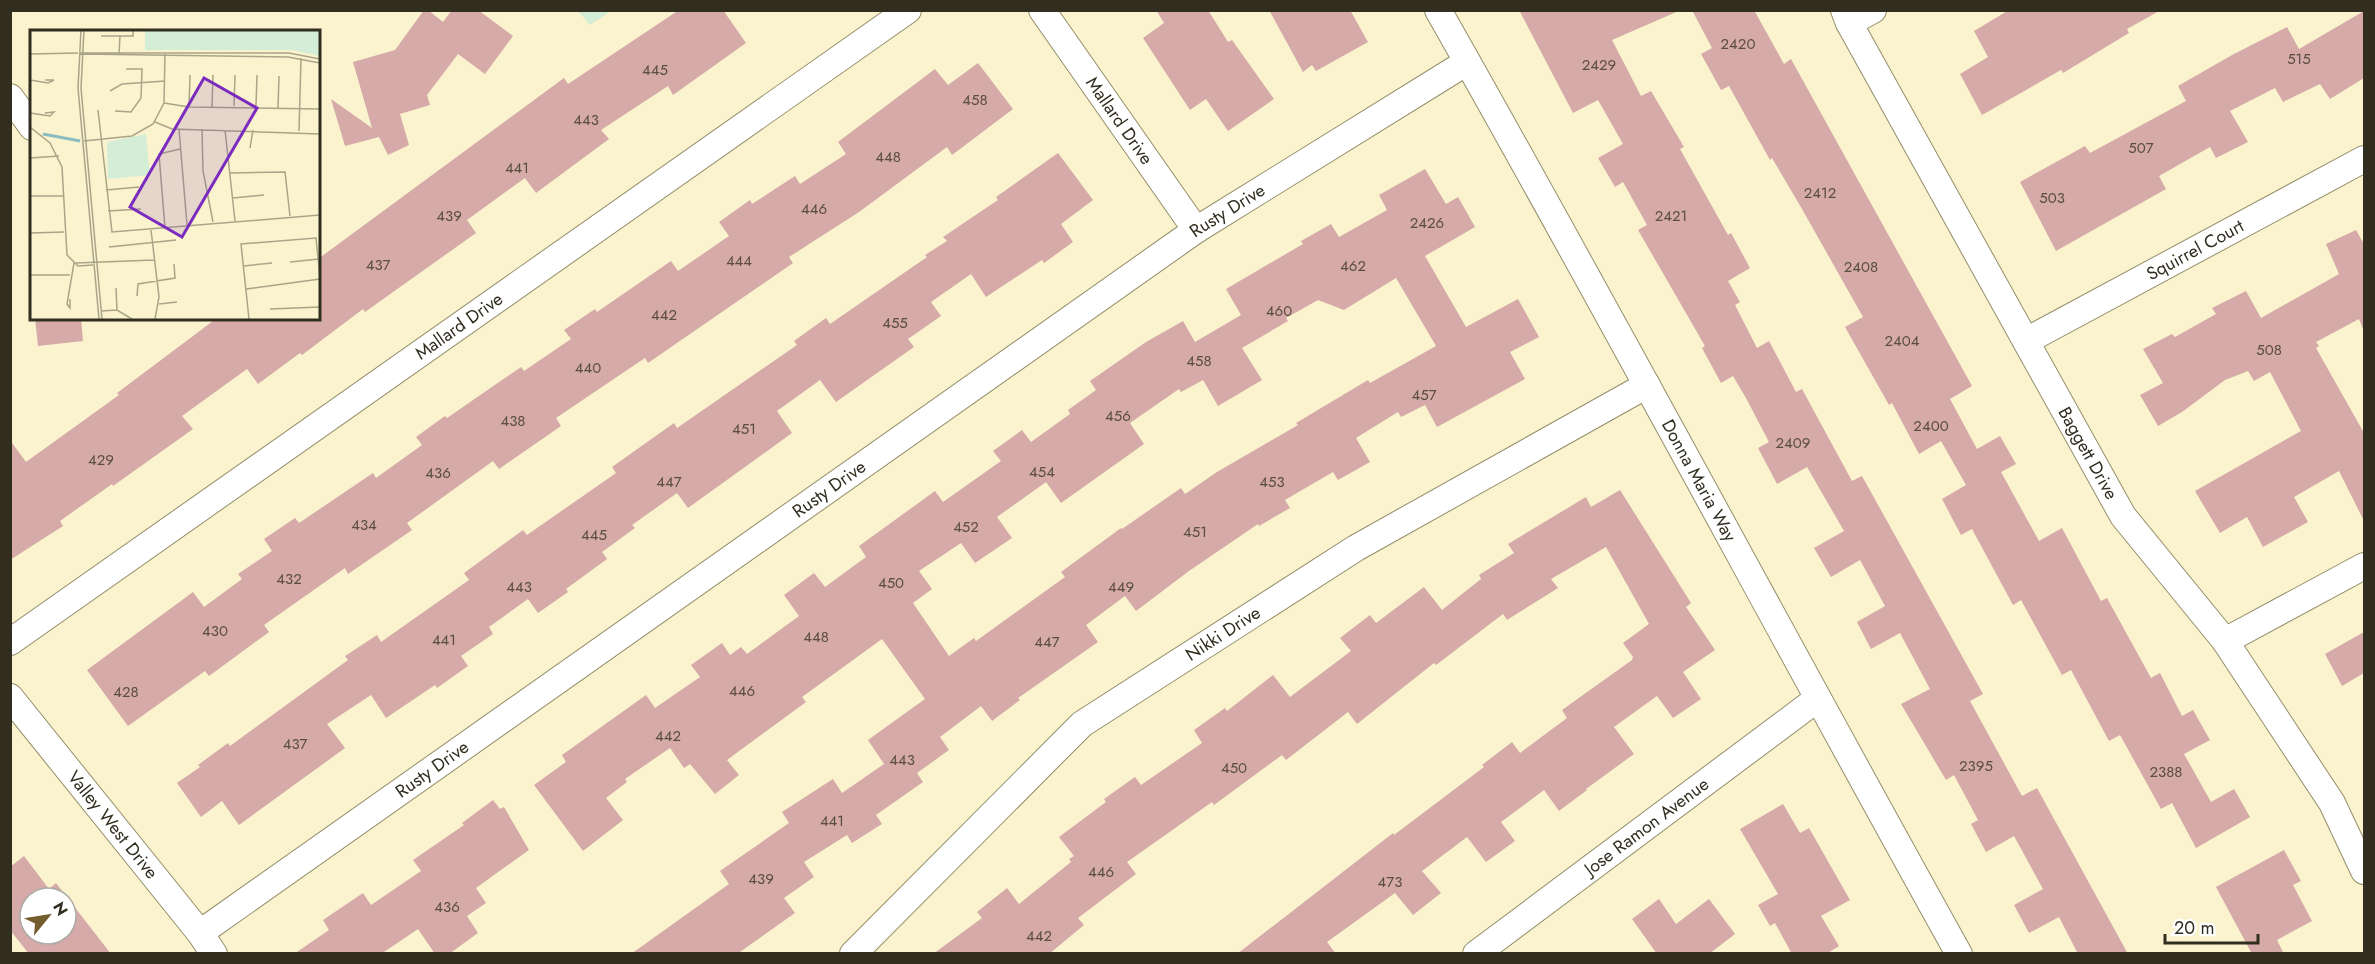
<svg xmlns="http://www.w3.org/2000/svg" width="2375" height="964" font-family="Jost,sans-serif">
<rect width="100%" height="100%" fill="#faf3ce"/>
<!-- green -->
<path fill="#d3edd6" d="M 578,11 L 611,11 L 590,25 Z"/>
<!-- building -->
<path fill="#d5aaa8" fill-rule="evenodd" d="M 424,10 L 428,10 L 443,22 L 452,10 L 478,10 L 513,36 L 485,74 L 458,54 L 427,95 L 430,105 L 400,114 L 409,145 L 388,155 L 379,137 L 345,146 L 331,99 L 372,128 L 353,62 L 395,50 Z
M 679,10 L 723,10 L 746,43 L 673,95 L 668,86 L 601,130 L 609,139 L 536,193 L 525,178 L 467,220 L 476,233 L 365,312 L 363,309 L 302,355 L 300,353 L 258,384 L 247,369 L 182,416 L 193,429 L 113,486 L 112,484 L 60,521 L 63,526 L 10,560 L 10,440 L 26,462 L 119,395 L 117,393 L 217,318 L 318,318 L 318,259 L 564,78 L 568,84 Z
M 1156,10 L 1208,10 L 1228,42 L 1232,40 L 1274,99 L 1228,131 L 1206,99 L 1190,110 L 1143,38 L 1164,23 Z
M 1269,10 L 1350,10 L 1368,42 L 1316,71 L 1312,65 L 1303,72 Z
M 1519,10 L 1681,10 L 1612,40 L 1641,96 L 1651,91 L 1684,147 L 1680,149 L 1728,235 L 1731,233 L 1750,268 L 1728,281 L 1740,302 L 1735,305 L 1757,348 L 1769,341 L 1796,392 L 1802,389 L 1852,481 L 1862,476 L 1983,694 L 1970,701 L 2022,796 L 2037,788 L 2128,954 L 2078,954 L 2059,917 L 2029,933 L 2014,905 L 2043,889 L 2014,836 L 1986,852 L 1971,824 L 1978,820 L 1954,775 L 1946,780 L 1901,704 L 1930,689 L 1900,633 L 1871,649 L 1857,622 L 1885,606 L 1860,560 L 1831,577 L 1814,548 L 1844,531 L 1807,467 L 1777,484 L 1758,448 L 1769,442 L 1746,398 L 1733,376 L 1721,383 L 1702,348 L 1705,346 L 1638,230 L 1647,225 L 1623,182 L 1615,187 L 1598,158 L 1623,144 L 1598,100 L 1573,113 Z
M 1692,10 L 1754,10 L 1784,64 L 1791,59 L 1972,386 L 1950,399 L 1977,449 L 2000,436 L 2016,464 L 2001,472 L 2039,541 L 2062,528 L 2101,601 L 2107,598 L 2151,678 L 2160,673 L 2182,716 L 2193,710 L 2210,740 L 2184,754 L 2211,802 L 2234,789 L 2250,817 L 2196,848 L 2172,803 L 2161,809 L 2120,735 L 2109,741 L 2071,670 L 2062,675 L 2021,600 L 2013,605 L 1972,529 L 1961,535 L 1942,499 L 1966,485 L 1941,441 L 1919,454 L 1892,403 L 1889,405 L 1845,327 L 1863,317 L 1802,209 L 1772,158 L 1770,160 L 1729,86 L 1721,90 L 1701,54 L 1712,48 Z
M 2009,10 L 2161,10 L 2127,29 L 2129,33 L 2063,73 L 2061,70 L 1982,115 L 1960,74 L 1988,57 L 1974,31 Z
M 2364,11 L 2364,78 L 2330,99 L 2320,84 L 2283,102 L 2275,88 L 2230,111 L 2248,142 L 2216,158 L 2210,147 L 2159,176 L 2166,189 L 2056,251 L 2020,182 L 2085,146 L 2090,153 L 2186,101 L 2178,86 L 2232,55 L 2287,27 L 2299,49 Z
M 978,63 L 1013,109 L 952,155 L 947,147 L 859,212 L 789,257 L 793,263 L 648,363 L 645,358 L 556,418 L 561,426 L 499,469 L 493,461 L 407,523 L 412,530 L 348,574 L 345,568 L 264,625 L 269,632 L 209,676 L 205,671 L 128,726 L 87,670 L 193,592 L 204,607 L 242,579 L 238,574 L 272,551 L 264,539 L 295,518 L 299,523 L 373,473 L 376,478 L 422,445 L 416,437 L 445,416 L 447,418 L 521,367 L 524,371 L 571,339 L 564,330 L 595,309 L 597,312 L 671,261 L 678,271 L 729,236 L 719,222 L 750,200 L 752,204 L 795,176 L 800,184 L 846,154 L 838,142 L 935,69 L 948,85 Z
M 1058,153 L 1093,200 L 1061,224 L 1073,242 L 1044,263 L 1042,260 L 986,297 L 971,274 L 931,302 L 941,316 L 908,339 L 914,347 L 836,402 L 820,380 L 777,411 L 792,433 L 688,508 L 677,493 L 632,525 L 635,528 L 602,552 L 607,559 L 566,589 L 568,592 L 538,613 L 528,599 L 489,627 L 493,634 L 461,656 L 468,666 L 437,688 L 435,685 L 386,718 L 371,695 L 327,724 L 345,748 L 239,825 L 222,801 L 201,817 L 177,783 L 200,767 L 198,765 L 228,743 L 230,746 L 348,660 L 345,656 L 377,635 L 381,642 L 469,580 L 464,573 L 523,530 L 527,535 L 616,473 L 612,467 L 674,423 L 677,428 L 797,345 L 794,341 L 826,318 L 830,324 L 927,257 L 925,255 L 947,241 L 943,237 L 998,200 L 996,197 Z
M 1425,169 L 1446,204 L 1458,197 L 1475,227 L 1425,256 L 1466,327 L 1518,299 L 1539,337 L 1510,352 L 1525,379 L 1437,427 L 1425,405 L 1401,417 L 1398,412 L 1356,438 L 1370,462 L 1338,480 L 1333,472 L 1285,500 L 1290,508 L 1259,526 L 1258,524 L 1189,571 L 1136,611 L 1125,596 L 1086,625 L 1098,642 L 1018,698 L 1020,700 L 992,721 L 981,706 L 940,737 L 949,750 L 917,773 L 923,782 L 876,815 L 882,824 L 852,843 L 847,835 L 804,862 L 814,877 L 784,898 L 795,913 L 737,954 L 631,954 L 729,884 L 720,871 L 789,823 L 782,812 L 833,779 L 842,793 L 884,764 L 868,740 L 925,699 L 882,639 L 802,697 L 806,702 L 727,760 L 739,775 L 715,794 L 690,764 L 684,768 L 670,748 L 625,779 L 627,782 L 606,798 L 623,820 L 583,851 L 534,785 L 566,762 L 562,755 L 646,695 L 655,708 L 700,677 L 691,665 L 722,643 L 730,655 L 741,647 L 747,654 L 799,616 L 784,595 L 814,573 L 825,587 L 866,557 L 859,546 L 935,491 L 943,502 L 1001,461 L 993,451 L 1022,430 L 1031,442 L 1070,414 L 1068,410 L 1096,390 L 1090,381 L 1146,342 L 1183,321 L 1195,342 L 1241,315 L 1226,289 L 1303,244 L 1301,241 L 1331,224 L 1339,237 L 1387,210 L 1379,195 ZM 1396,278 L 1436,346 L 1370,383 L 1368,380 L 1296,423 L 1298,425 L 1217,472 L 1185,494 L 1181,488 L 1122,529 L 1121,528 L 1061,572 L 1065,577 L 976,641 L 974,638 L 949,656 L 913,603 L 932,589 L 919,571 L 961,543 L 975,563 L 1012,538 L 997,517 L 1046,482 L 1061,503 L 1144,444 L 1130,423 L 1179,389 L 1181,392 L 1203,380 L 1218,406 L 1262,380 L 1242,348 L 1288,321 L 1286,318 L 1318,300 L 1344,310 Z
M 2356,230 L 2364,244 L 2364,332 L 2359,319 L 2316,342 L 2319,346 L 2316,348 L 2364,433 L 2364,521 L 2339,471 L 2294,497 L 2308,522 L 2263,547 L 2247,517 L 2220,533 L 2195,491 L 2301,431 L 2270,372 L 2254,381 L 2248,371 L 2225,380 L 2182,412 L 2158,426 L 2140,395 L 2163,383 L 2143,349 L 2172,334 L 2175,337 L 2216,314 L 2212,308 L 2246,291 L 2261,318 L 2339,274 L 2326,244 Z
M 35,318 L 81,318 L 83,341 L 38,346 Z
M 1620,490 L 1691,603 L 1686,607 L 1715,650 L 1683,672 L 1701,699 L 1673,718 L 1657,696 L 1614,727 L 1634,754 L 1586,789 L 1587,790 L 1559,811 L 1544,790 L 1501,822 L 1515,841 L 1486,862 L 1467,837 L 1422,871 L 1441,893 L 1413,915 L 1395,893 L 1327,942 L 1336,954 L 1237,954 L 1393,833 L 1394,835 L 1484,767 L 1482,765 L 1512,742 L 1520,753 L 1567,718 L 1562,710 L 1632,660 L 1633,657 L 1623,643 L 1649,624 L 1606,547 L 1551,579 L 1558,588 L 1507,620 L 1503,614 L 1436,665 L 1434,663 L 1357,724 L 1348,712 L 1286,760 L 1282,755 L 1214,805 L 1212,802 L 1127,862 L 1136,874 L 1078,918 L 1084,925 L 1049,954 L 933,954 L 982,918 L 977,912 L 1007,888 L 1019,904 L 1071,862 L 1069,859 L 1074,856 L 1059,837 L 1106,802 L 1104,799 L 1135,777 L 1141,785 L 1202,743 L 1194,730 L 1225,708 L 1227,711 L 1273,675 L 1290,697 L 1351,651 L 1340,638 L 1370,615 L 1376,623 L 1424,587 L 1442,610 L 1481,579 L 1479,575 L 1514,553 L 1508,544 L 1586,497 L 1591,507 Z
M 2364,632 L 2364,673 L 2342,686 L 2325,654 Z
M 493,800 L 500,809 L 504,807 L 529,850 L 476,888 L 486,903 L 467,916 L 478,933 L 449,954 L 435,954 L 418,929 L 381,954 L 294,954 L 329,930 L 323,920 L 363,893 L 371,905 L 421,871 L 413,860 L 464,825 L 462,823 Z
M 1783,804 L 1800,833 L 1809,828 L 1850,900 L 1821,916 L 1839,946 L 1826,954 L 1792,954 L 1775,923 L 1770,926 L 1758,905 L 1778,894 L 1740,829 Z
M 2284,850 L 2301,881 L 2293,885 L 2312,921 L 2277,940 L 2284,954 L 2252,954 L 2216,887 Z
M 24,856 L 49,889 L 56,883 L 111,954 L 29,954 L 10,930 L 10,867 ZM 30,898 L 66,898 L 66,934 L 30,934 Z
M 1659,899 L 1676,924 L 1709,899 L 1735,934 L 1709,954 L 1657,954 L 1632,919 Z"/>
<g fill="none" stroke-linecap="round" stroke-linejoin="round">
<defs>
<g id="street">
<path id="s1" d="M 1042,10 L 1196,230"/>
<path id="s2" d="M 1438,10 C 1616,323 1784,640 1959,954"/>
<path id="s3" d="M 1844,10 L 1849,23 L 2123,516 L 2225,641 L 2332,803 L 2364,871"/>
<path d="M 1849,23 L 1873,10"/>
<path d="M 10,97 L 32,127"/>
<path id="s4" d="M 2026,341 L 2364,159"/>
<path d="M 2225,641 L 2364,566"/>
<path id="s5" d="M 10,642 L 908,10"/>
<path id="s6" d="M 10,697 L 200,933 L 214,954"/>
<path id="s7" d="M 200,933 L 1196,230 L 1467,62"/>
<path id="s8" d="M 853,954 L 1082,724 L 1356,548 L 1647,385"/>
<path id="s9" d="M 1476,954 L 1817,699"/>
</g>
</defs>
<!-- street casing -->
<use href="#street" stroke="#938d6a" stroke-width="28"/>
<!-- street -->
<use href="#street" stroke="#fff" stroke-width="26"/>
</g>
<g text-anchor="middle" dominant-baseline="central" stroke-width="6" stroke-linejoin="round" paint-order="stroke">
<!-- number labels -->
<g font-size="15" fill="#5a4d42">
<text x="1738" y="44">2420</text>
<text x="2299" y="59">515</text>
<text x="1599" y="65">2429</text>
<text x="655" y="70">445</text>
<text x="975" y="100">458</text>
<text x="586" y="120">443</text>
<text x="2141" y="148">507</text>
<text x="888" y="157">448</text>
<text x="517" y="168">441</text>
<text x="1820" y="193">2412</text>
<text x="2052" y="198">503</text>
<text x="814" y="209">446</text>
<text x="449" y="216">439</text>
<text x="1671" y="216">2421</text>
<text x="1427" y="223">2426</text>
<text x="739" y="261">444</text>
<text x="378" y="265">437</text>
<text x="1353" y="266">462</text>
<text x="1861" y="267">2408</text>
<text x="1279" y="311">460</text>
<text x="664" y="315">442</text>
<text x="895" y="323">455</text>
<text x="1902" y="341">2404</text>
<text x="2269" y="350">508</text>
<text x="1199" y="361">458</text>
<text x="588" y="368">440</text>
<text x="1424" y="395">457</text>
<text x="1118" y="416">456</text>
<text x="513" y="421">438</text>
<text x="1931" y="426">2400</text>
<text x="744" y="429">451</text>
<text x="1793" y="443">2409</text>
<text x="101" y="460">429</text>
<text x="1042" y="472">454</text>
<text x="438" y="473">436</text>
<text x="669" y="482">447</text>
<text x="1272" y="482">453</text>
<text x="364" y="525">434</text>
<text x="966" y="527">452</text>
<text x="1195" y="532">451</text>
<text x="594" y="535">445</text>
<text x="289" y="579">432</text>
<text x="891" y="583">450</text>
<text x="519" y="587">443</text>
<text x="1121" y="587">449</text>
<text x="215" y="631">430</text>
<text x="816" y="637">448</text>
<text x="444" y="640">441</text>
<text x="1047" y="642">447</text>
<text x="742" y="691">446</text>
<text x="126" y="692">428</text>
<text x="668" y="736">442</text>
<text x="295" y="744">437</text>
<text x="902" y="760">443</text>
<text x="1976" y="766">2395</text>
<text x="1234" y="768">450</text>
<text x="2166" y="772">2388</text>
<text x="832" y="821">441</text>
<text x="1101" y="872">446</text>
<text x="761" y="879">439</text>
<text x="1390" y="882">473</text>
<text x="447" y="907">436</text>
<text x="1039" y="936">442</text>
</g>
<!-- street labels -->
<g font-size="18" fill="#312e20" stroke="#fff">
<text stroke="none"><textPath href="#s1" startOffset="135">Mallard Drive</textPath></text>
<text stroke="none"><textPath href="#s7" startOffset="1256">Rusty Drive</textPath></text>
<text stroke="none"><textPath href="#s4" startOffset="192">Squirrel Court</textPath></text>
<text stroke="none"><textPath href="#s5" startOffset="549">Mallard Drive</textPath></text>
<text stroke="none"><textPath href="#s3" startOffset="506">Baggett Drive</textPath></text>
<text stroke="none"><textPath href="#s2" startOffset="538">Donna Maria Way</textPath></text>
<text stroke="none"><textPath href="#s7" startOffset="770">Rusty Drive</textPath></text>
<text stroke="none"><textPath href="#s8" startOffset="492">Nikki Drive</textPath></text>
<text stroke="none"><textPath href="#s7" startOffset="284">Rusty Drive</textPath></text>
<text stroke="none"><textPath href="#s6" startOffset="164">Valley West Drive</textPath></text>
<text stroke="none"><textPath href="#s9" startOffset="213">Jose Ramon Avenue</textPath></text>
</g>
</g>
<!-- overview -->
<g transform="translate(30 30)">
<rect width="290" height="290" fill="#faf3ce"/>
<path d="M 115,0 L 289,0 L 289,26 L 262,20 L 115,20 ZM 116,104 L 120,145 L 78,149 L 77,112 Z" fill="#d3edd6"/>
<path fill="none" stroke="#8dbcc0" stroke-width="3" d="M 13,104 L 50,111"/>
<path fill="none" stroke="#aaa488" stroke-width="1.5" d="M 51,0 L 48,58 L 69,289M 54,0 L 51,58 L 72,289M 71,6 L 103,6 L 103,0M 50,23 L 259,23 L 290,29M 0,24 L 48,23M 50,24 L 258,27 L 290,33M 89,25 L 90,6M 0,50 L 18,53 L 24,50 L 15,50M 80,61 L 92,54 L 135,51M 134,73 L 159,77 L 290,79M 204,76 L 205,45M 226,76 L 227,45M 159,77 L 160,45M 182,77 L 183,45M 248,78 L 249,46M 68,80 L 82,202 L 290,185M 85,81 L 101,82 L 111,68 L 112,39 L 96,39M 0,83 L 20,86 L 24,82 L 15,83M 125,92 L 142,99 L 290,104M 0,97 L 20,113 L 32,137 L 37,225 L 48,236 L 63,235M 149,99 L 157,195M 172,99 L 173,141 L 183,192M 195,100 L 205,191M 269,101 L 271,28M 54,111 L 102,106 L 123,94 L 134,73 L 135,24M 220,118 L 223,100M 0,128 L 29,126M 200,143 L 255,142 L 260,186M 76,160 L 109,157M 0,166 L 34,166M 203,168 L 234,165M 78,181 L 111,179M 135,198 L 129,124 L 150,119M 121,200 L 129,267 L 125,289M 0,203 L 34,202M 79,217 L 146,210M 260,232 L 289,229M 46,233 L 124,230M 213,236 L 242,233M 0,245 L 40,245M 86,258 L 87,280M 216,259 L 290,249M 107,266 L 108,254 L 145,248 L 144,234M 40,269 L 40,278 L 37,274 L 44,233M 129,274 L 147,272M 240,279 L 290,277M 71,281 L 87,280 L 102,289M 219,289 L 211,214 L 286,208 L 290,247"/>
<path fill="#7b2cbf" fill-opacity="0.15" stroke="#7b2cbf" stroke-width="3" d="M 174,48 L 227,78 L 152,207 L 100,177 Z"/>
<rect width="290" height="290" fill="none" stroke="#312e20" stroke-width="3"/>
</g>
<!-- border -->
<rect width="2375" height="964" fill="none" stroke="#312e20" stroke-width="24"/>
<!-- north arrow -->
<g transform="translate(48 916) rotate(60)"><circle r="28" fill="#ffffff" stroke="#adaba6" stroke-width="1.5"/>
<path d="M0-4.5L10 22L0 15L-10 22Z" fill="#755e2e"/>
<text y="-9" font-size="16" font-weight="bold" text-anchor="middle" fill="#312e20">N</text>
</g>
<!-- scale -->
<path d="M2165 934v9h93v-9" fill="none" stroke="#312e20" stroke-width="3"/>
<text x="2174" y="934" font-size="18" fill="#312e20" stroke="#ffffff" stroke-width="4.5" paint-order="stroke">20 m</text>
</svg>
